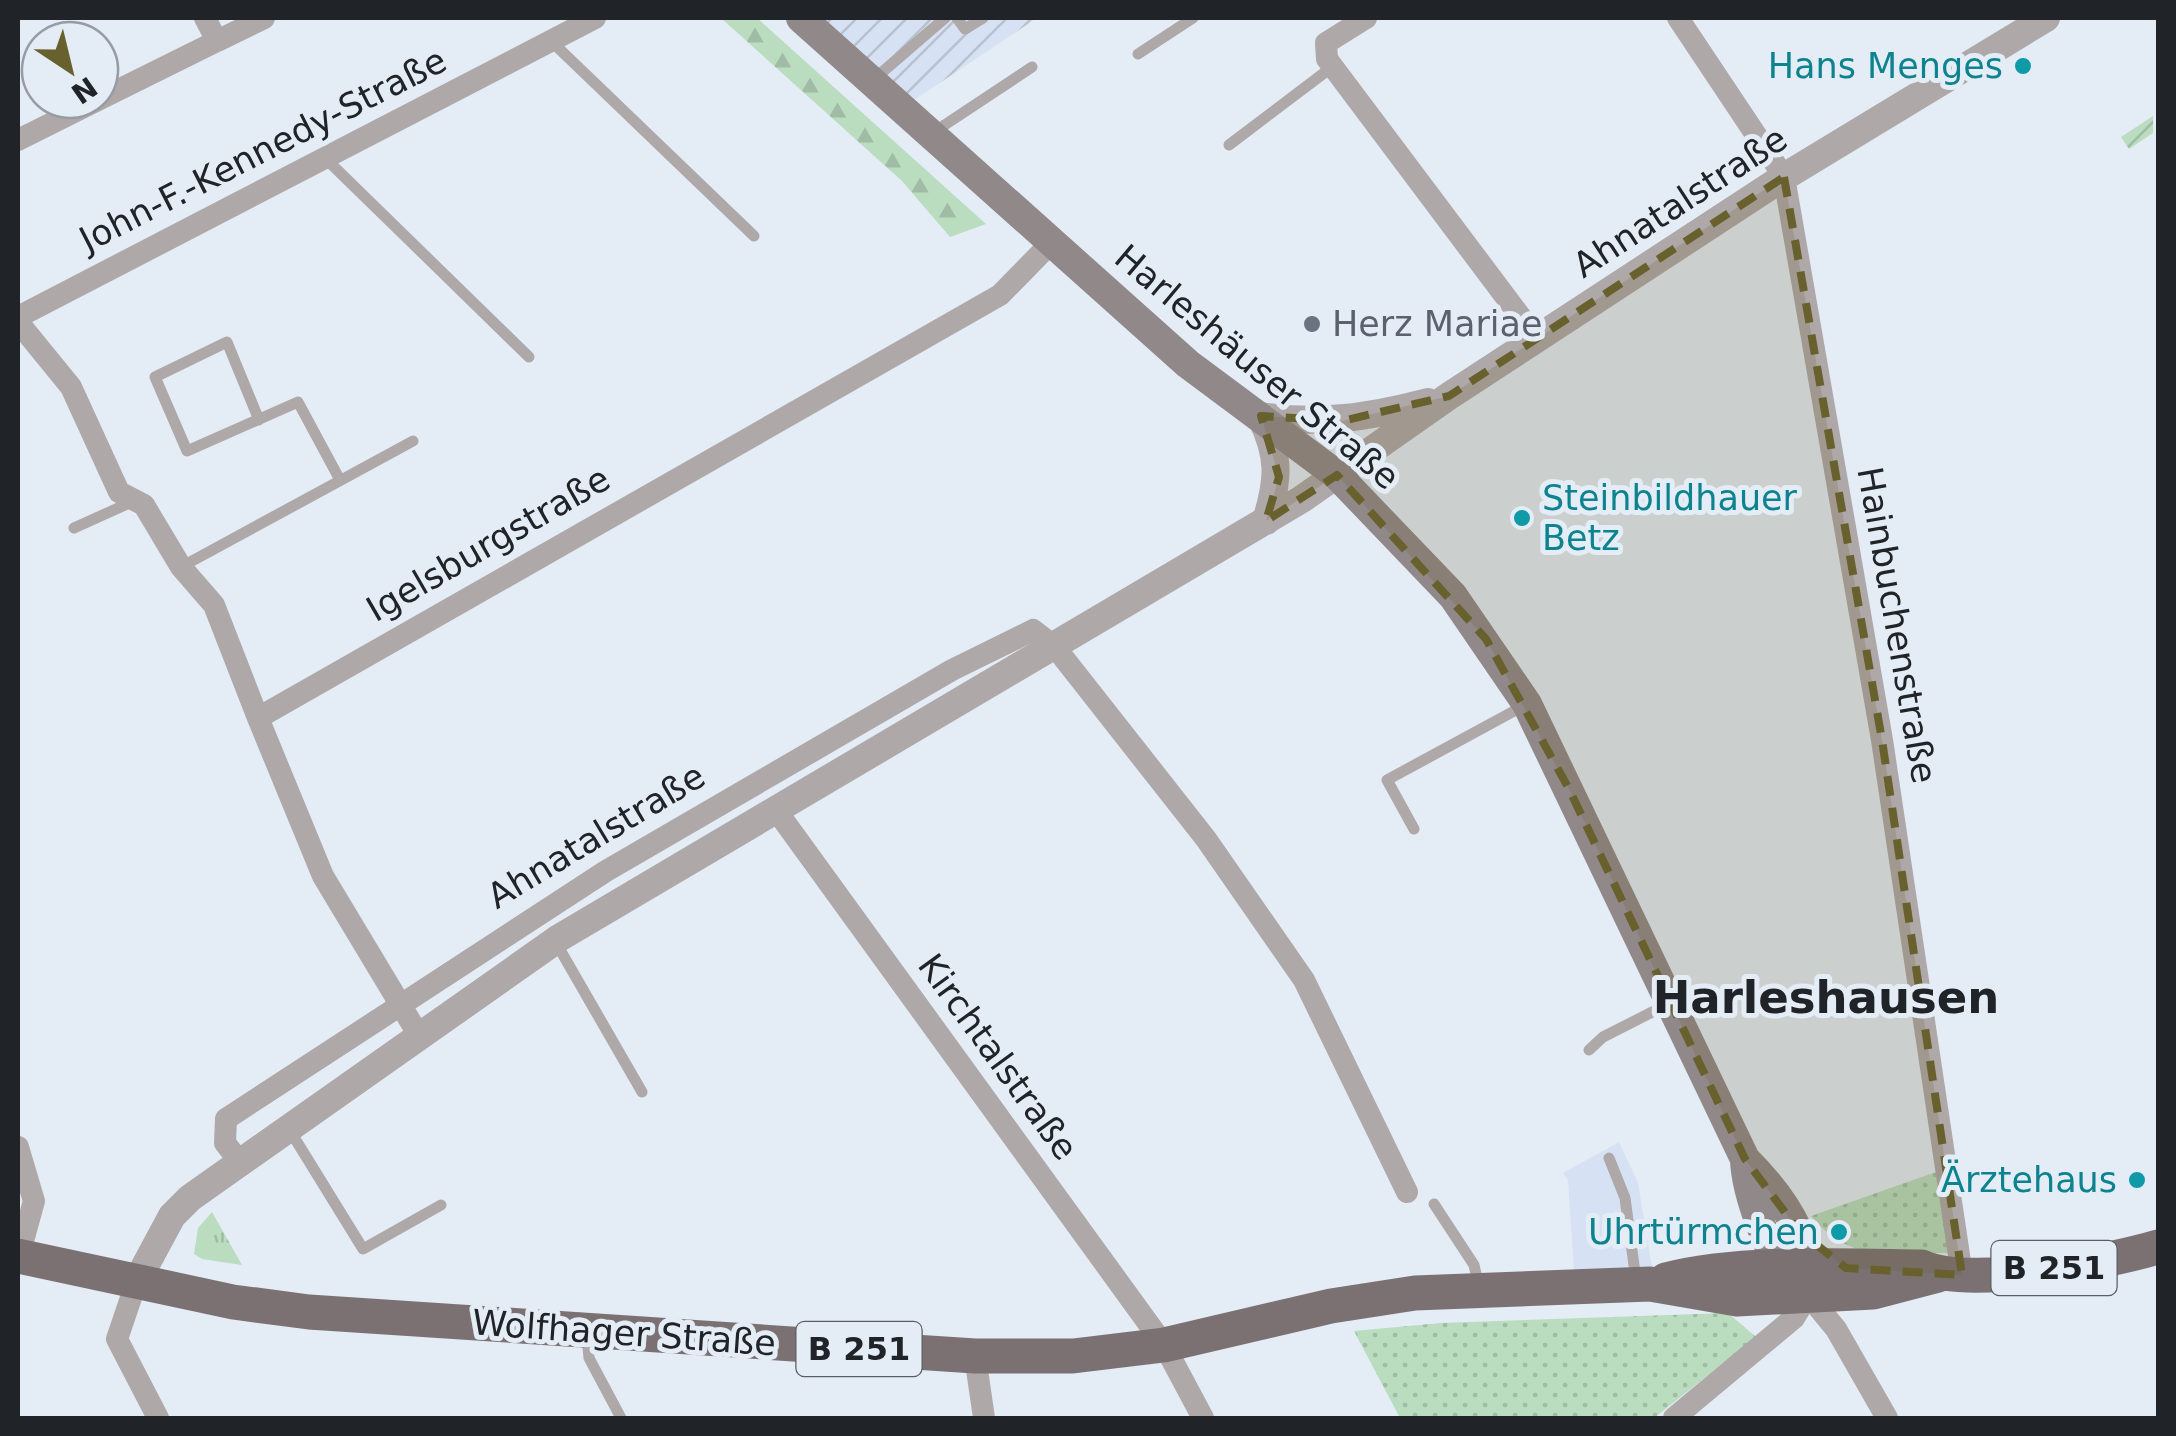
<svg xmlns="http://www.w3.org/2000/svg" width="2176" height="1436" font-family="'DejaVu Sans',sans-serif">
<defs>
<pattern id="industrial-furrows" width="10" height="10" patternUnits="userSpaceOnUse" patternTransform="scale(2.5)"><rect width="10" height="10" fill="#d6e2f3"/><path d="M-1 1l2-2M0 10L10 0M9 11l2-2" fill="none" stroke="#b7c2d0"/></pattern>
<pattern id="grass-tufts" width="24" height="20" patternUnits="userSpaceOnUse" patternTransform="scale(2.5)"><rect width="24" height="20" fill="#badcbf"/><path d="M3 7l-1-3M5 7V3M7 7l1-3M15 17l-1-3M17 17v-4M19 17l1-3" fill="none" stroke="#a0bca4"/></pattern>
<pattern id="forest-firs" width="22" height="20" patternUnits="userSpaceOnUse" patternTransform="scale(2.5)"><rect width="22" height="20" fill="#badcbf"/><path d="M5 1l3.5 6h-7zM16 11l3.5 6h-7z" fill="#a0bca4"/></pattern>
<pattern id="park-dots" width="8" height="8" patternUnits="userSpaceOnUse" patternTransform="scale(2.5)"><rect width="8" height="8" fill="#badcbf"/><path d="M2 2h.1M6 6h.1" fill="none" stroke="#a0bca4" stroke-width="1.8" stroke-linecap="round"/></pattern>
<pattern id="garden-furrows" width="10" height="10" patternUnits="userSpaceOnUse" patternTransform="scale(2.5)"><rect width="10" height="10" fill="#badcbf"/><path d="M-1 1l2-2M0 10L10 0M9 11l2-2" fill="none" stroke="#a0bca4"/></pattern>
</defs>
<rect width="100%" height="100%" fill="#e4ecf6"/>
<!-- built -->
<path fill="#d6e2f3" d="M 1619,1142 L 1638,1183 L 1652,1267 L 1574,1271 L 1568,1181 L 1563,1173 Z"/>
<!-- industrial -->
<path fill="url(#industrial-furrows)" d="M 801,18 L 1037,18 L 902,108 Z"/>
<!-- grass -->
<path fill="url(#grass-tufts)" d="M 212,1212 L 242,1265 L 202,1259 L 194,1254 L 198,1228 Z"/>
<!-- forest -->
<path fill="url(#forest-firs)" d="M 721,18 L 757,18 L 986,224 L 950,237 L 902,181 Z"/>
<!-- park -->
<path fill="url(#park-dots)" d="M 1936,1172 L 1950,1253 C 1892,1252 1852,1265 1811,1216 Z
M 1728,1313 L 1756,1337 L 1654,1418 L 1400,1418 L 1354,1331 L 1441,1323 Z"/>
<!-- garden -->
<path fill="url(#garden-furrows)" d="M 2153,116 L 2153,133 L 2129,149 L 2121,137 Z"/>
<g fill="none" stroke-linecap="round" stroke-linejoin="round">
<!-- service -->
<path stroke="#afa8a9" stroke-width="11" d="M 957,18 L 965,29 L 983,18
M 550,40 L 754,236
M 1138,54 L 1193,18
M 873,80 L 945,18
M 934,132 L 1032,67
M 1229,145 L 1332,67
M 325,158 L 529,357
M 259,420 L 227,342 L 155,377 L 187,451 L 298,402 L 340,480
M 74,528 L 136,500
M 181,567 L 413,441
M 1414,829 L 1387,780 L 1527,704
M 555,941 L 642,1092
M 1589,1050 L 1603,1037 L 1666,1005
M 289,1129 L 363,1249 L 441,1205
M 1609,1158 L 1625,1198 L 1636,1280
M 1434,1204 L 1474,1265 L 1479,1287
M 587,1336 L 589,1358 L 621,1418"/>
<!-- minor -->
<path stroke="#afa8a9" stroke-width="22" d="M 1366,18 L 1326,43 L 1327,59 L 1538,340
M 1678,18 L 1784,177 L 1882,740 L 1962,1275
M 217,41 L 264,18
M 100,99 L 217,41 L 205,18
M 18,140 L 98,100
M 18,317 L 595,18
M 18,322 L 71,387 L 119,492 L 144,505 L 181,567 L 214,605 L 258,718
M 776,810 L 1164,1345 L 1203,1418
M 418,1034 L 323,876 L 258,718 L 1000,295 L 1051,243
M 18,1147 L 34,1201 L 18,1259
M 239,1161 L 225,1143 L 226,1119 L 606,871 L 952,670 L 1033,630 L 1055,647 L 1206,839 L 1304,980 L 1407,1192
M 136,1283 L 117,1339 L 158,1418
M 975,1356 L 984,1418
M 1674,1418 L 1794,1318 L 1808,1295 L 1836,1329 L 1887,1418"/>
<!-- tertiary -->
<path stroke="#afa8a9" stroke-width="28" d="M 1261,416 C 1320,425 1370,417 1428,402
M 1261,417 C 1280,457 1279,479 1266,521
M 136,1283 L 172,1216 L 190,1198 L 559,938 L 1302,499 L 1449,396 L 1784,177 L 2046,18"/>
<!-- secondary -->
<path stroke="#918889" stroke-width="30" d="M 801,18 L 1188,364 L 1337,475 L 1453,596 L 1527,704 L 1745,1159 C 1778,1192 1813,1238 1808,1287
M 1745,1159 C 1746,1193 1770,1259 1793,1284"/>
<!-- primary -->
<path stroke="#7c7172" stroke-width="35" d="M 18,1256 L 233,1302 L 309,1312 L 975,1356 L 1073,1356 L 1164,1345 L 1331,1306 L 1415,1293 L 1650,1284 L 1737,1299 L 1873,1292 L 1938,1275
M 1666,1280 C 1737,1261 1847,1266 1922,1267 C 1969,1289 2107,1262 2158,1247"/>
</g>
<!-- marked area -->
<path fill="#68612e" fill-opacity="0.2" stroke="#68612e" stroke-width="8" stroke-dasharray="20 12" stroke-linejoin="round" d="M 1784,177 L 1882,740 L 1962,1275 L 1846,1268 L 1799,1231 L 1745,1159 L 1569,789 L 1486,639 L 1337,475 L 1266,521 L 1279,477 L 1261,416 L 1342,421 L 1449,396 Z"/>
<!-- markers -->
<g fill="#0f9aa8" stroke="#e4ecf6" stroke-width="4">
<circle cx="2023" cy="66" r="10"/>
<circle cx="1522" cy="518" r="10"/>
<circle cx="2137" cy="1180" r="10"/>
<circle cx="1839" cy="1232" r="10"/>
</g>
<circle fill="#6b7280" stroke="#e4ecf6" stroke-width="4" cx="1312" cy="324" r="10"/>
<g text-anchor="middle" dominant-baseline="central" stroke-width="10" stroke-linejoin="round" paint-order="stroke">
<!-- shield labels -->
<g fill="#e4ecf6" stroke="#5b5f65" stroke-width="2.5">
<rect x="1991.5" y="1241" width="125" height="54" rx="8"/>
<rect x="796.5" y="1322" width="125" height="54" rx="8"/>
</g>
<g font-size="32" font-weight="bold" fill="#202327">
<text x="2054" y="1268">B 251</text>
<text x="859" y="1349">B 251</text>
</g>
<!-- culture labels -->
<g font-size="35" fill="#0d838f" stroke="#e4ecf6" text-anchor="end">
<text x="2003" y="66">Hans Menges</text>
<text x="1542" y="498" text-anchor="start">Steinbildhauer<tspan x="1542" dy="40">Betz</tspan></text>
<text x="2117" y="1180">Ärztehaus</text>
<text x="1819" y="1232">Uhrtürmchen</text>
</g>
<!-- street labels -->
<g font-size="35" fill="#202327" stroke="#e4ecf6">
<text transform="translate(263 150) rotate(-27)">John-F.-Kennedy-Straße</text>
<text transform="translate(1680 202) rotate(-33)">Ahnatalstraße</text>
<text transform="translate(1257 367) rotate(40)">Harleshäuser Straße</text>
<text transform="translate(488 544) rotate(-30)">Igelsburgstraße</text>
<text transform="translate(1897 625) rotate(80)">Hainbuchenstraße</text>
<text transform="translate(596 836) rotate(-31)">Ahnatalstraße</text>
<text transform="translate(998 1057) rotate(54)">Kirchtalstraße</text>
<text transform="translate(624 1333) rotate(4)">Wolfhager Straße</text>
</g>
<!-- worship labels -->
<g font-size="35" fill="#5b616d" stroke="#e4ecf6" text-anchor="start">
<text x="1332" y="324">Herz Mariae</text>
</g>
<!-- district labels -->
<g font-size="45" font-weight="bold" fill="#202327" stroke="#e4ecf6">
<text x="1826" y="997">Harleshausen</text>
</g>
</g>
<!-- border -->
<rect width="2176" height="1436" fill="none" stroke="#202327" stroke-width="40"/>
<!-- north arrow -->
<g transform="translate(70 70) rotate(145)"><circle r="48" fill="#e4ecf6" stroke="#969ca3" stroke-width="2.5"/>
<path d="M0-8L18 38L0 25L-18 38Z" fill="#68612e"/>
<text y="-15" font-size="28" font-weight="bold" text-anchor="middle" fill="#202327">N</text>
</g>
</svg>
